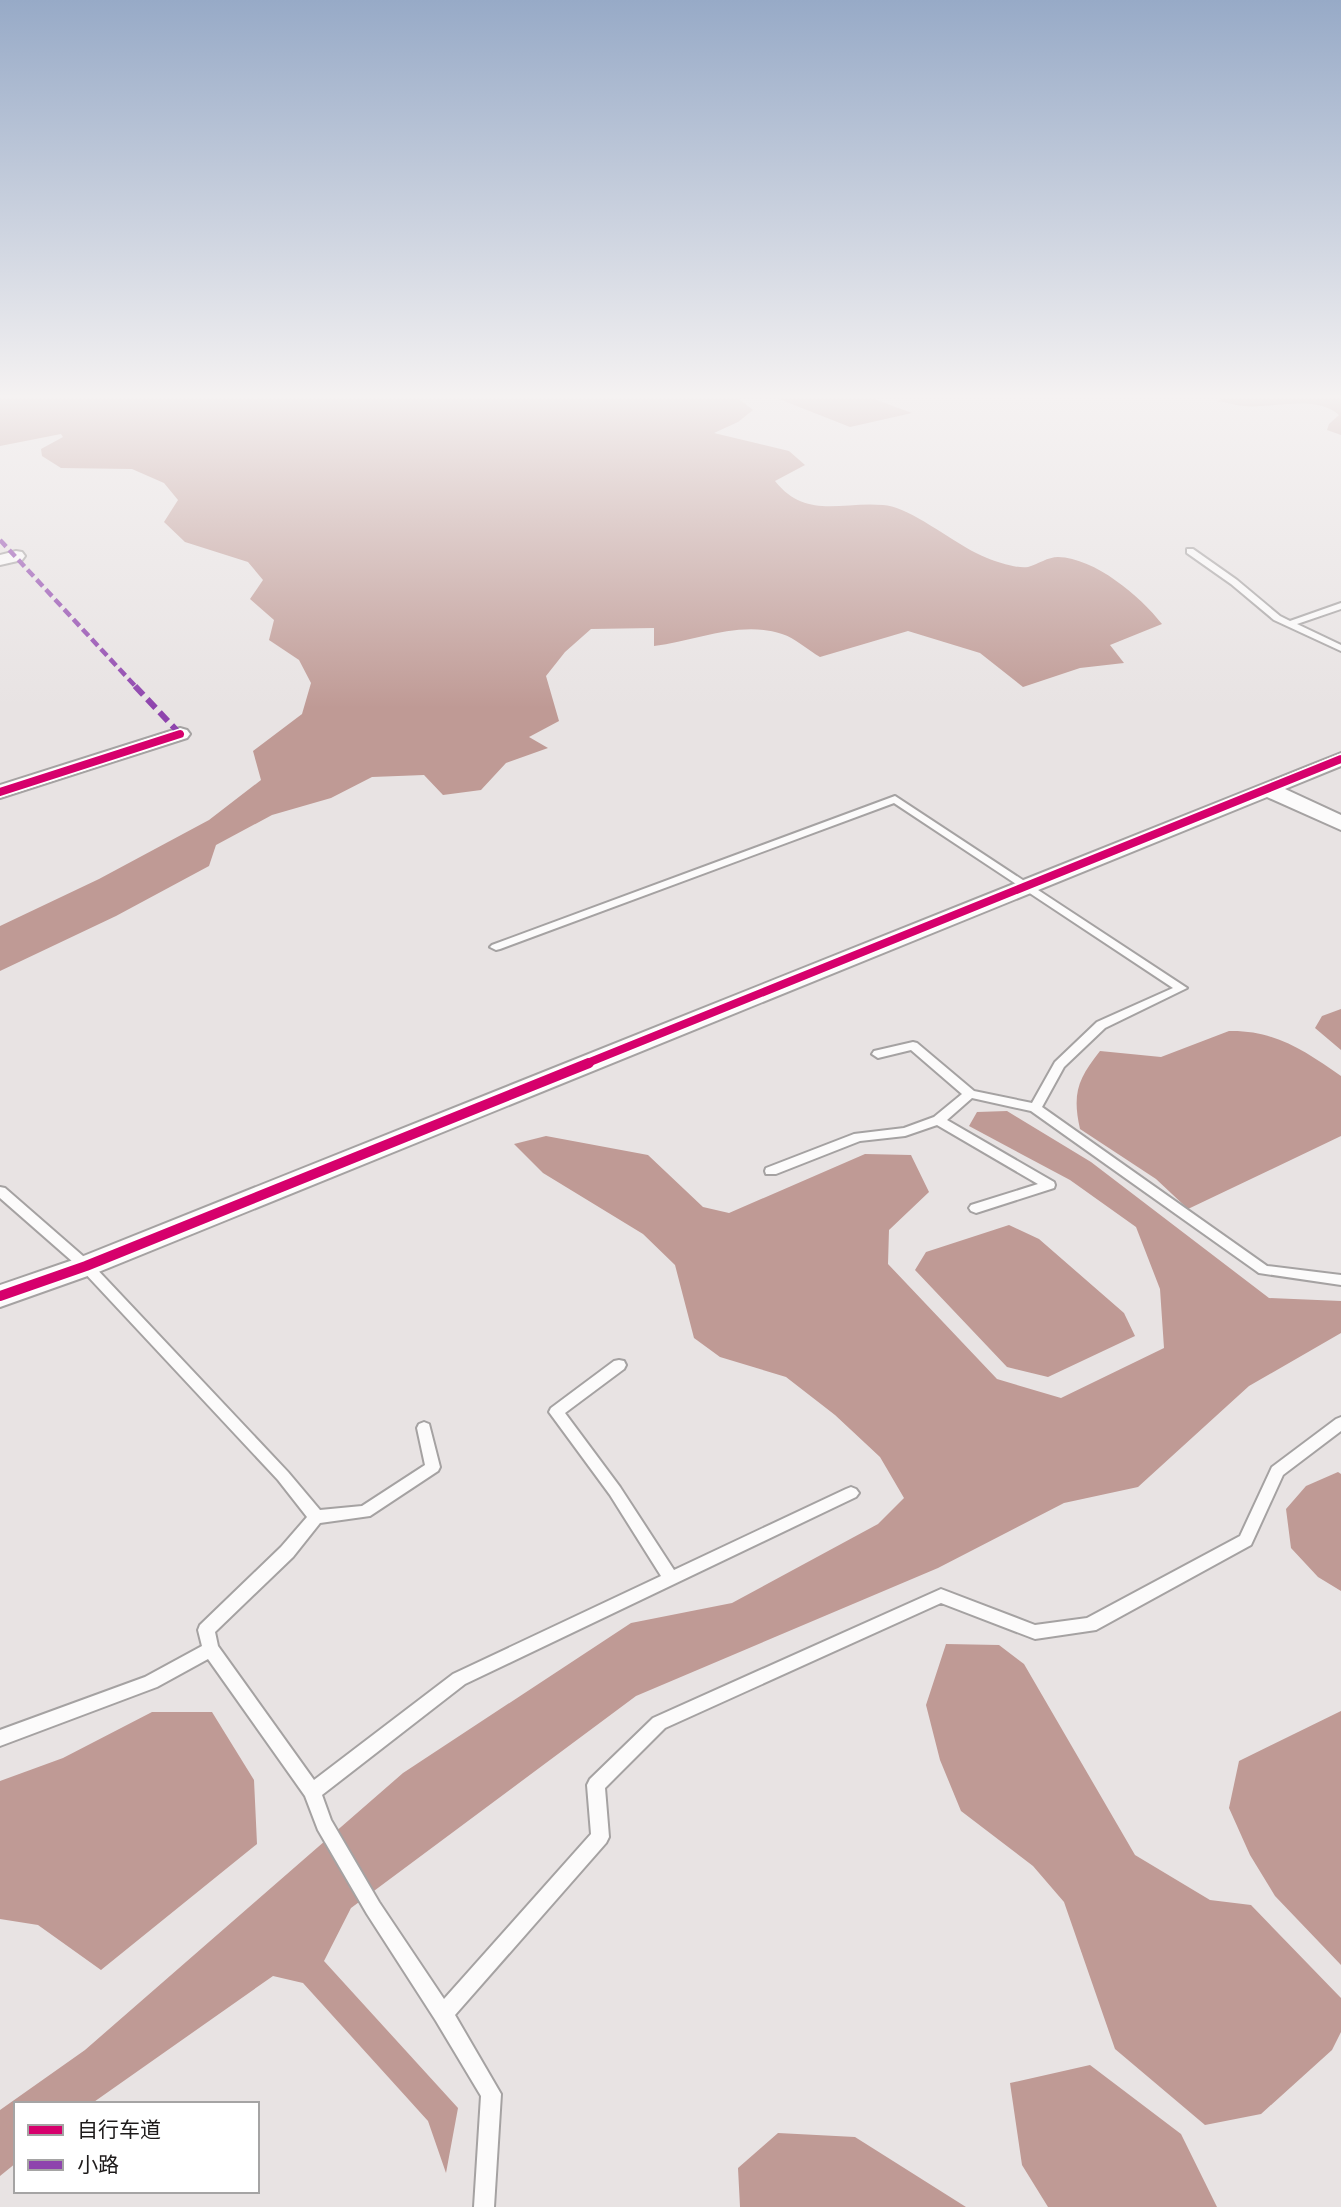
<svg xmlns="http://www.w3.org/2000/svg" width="1341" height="2207" font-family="Lora,'Noto Sans SC',serif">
<rect width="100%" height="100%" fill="#e8e3e3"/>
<!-- water -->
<path fill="#bf9a95" d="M 0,399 L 739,399 L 753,410 L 738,422 L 714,433 L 789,451 L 805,465 L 775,481 C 806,520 842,501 883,505 C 912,507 956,546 987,558 C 997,562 1018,569 1028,567 C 1038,564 1048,557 1058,557 C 1095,558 1140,596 1162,624 L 1110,645 L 1124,663 L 1080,668 L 1023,687 L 980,653 L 908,631 L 820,657 C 808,650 795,638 782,634 C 740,620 696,641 654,646 L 654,628 L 591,629 L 565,652 L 546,676 L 559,721 L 529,737 L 548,748 L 506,763 L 481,790 L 443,795 L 424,775 L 372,777 L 331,798 L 272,815 L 216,845 L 209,866 L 116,916 L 0,971 L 0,926 L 99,879 L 209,820 L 261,780 L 253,751 L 302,714 L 311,683 L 299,660 L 269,640 L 274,620 L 250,599 L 263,580 L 248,562 L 185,542 L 164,522 L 178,500 L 164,483 L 132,469 L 61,468 L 42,456 L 41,449 L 63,437 L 61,434 L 0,446 Z
M 779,399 L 874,399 L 912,413 L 850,427 Z
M 1222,399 L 1341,399 L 1341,435 L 1327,430 L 1329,424 L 1339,415 C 1315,394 1273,409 1243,406 C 1234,405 1225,402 1216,401 Z
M 1341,1009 L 1341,1050 L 1315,1028 L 1322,1016 Z
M 1229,1031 C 1275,1030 1305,1051 1341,1076 L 1341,1136 L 1188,1209 L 1156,1179 L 1080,1129 C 1072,1093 1078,1079 1100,1051 L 1161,1057 Z
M 1007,1111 L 1091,1162 L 1269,1298 L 1341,1301 L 1341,1333 L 1249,1386 L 1138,1487 L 1064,1503 L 938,1568 L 636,1696 L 351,1908 L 324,1961 L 458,2108 L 446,2173 L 428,2121 L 303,1983 L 273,1976 L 91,2104 L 16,2104 L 16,2163 L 0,2176 L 0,2110 L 85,2050 L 403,1773 L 631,1623 L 732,1603 L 878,1524 L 904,1498 L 880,1457 L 835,1415 L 786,1377 L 720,1357 L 694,1338 L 675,1265 L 643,1234 L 543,1173 L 514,1144 L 546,1136 L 648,1155 L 703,1207 L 729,1213 L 865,1154 L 911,1155 L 929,1192 L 889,1230 L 888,1264 L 997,1379 L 1061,1398 L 1164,1348 L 1160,1289 L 1136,1227 L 1070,1180 L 969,1126 L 977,1112 Z
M 1009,1225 L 1039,1239 L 1124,1313 L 1135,1336 L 1048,1377 L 1007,1367 L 915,1270 L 926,1252 Z
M 1338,1472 L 1341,1474 L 1341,1591 L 1318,1577 L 1291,1548 L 1286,1509 L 1306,1486 Z
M 946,1644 L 999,1645 L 1024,1664 L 1135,1855 L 1210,1900 L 1251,1905 L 1341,1998 L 1341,2032 L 1332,2050 L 1261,2114 L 1205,2125 L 1115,2049 L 1064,1902 L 1033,1866 L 961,1811 L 940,1760 L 926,1705 Z
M 1341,1711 L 1341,1965 L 1275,1896 L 1250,1855 L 1229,1808 L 1239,1761 Z
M 152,1712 L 212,1712 L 254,1780 L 257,1844 L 101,1970 L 38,1925 L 0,1919 L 0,1781 L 63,1758 Z
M 1090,2065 L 1181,2134 L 1217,2207 L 1048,2207 L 1022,2165 L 1010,2083 Z
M 778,2133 L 855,2137 L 966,2207 L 740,2207 L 738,2168 Z"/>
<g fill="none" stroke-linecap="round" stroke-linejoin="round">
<defs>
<path id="service" d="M 1187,549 L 1193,549 L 1237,580 L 1280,616 L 1290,621 L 1341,603 L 1341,609 L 1297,624 L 1341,645 L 1341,651 L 1274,620 L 1231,584 L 1187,553 Z
M 895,796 L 1187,988 L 1105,1028 L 1064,1067 L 1042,1107 L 1267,1266 L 1341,1275 L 1341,1285 L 1259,1273 L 1031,1111 L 972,1098 L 947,1120 L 1054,1182 L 1055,1185 L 1054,1188 L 976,1213 L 971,1211 L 969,1208 L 971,1205 L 1038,1184 L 937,1125 L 905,1136 L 860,1141 L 776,1174 L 766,1174 L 765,1171 L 766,1168 L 854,1134 L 904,1128 L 934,1117 L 962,1094 L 911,1050 L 878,1058 L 872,1054 L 874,1051 L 913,1042 L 917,1043 L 974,1091 L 1032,1103 L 1055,1062 L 1097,1022 L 1173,988 L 894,803 L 500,949 L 496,950 L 490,947 L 492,945 Z
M 0,1187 L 5,1188 L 91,1263 L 288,1472 L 320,1510 L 362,1506 L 425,1465 L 417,1428 L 419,1424 L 424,1422 L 429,1424 L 440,1467 L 438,1471 L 370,1516 L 320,1523 L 293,1557 L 215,1632 L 218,1646 L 314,1780 L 453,1674 L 661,1576 L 610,1495 L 549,1412 L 551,1408 L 614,1361 L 619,1360 L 624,1361 L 626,1365 L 624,1369 L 565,1413 L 620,1487 L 674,1570 L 846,1489 L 851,1487 L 856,1489 L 859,1493 L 856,1497 L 465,1684 L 322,1795 L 331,1820 L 379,1902 L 444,1999 L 591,1834 L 587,1785 L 590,1779 L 653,1718 L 941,1589 L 1035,1625 L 1087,1618 L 1240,1536 L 1272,1467 L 1336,1419 L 1341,1417 L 1341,1431 L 1283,1475 L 1251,1545 L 1096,1630 L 1035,1639 L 941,1603 L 665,1728 L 605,1788 L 609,1837 L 606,1843 L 455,2015 L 501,2094 L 494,2207 L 474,2207 L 481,2096 L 436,2021 L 367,1914 L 318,1830 L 305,1796 L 208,1659 L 157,1687 L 0,1746 L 0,1730 L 145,1677 L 202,1646 L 198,1630 L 200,1625 L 281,1547 L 307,1517 L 278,1480 L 81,1269 L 0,1198 Z"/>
<path id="minor" d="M 16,551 L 22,552 L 25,556 L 22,560 L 0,565 L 0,555 Z
M 180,728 L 187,730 L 190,734 L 187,738 L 0,798 L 0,785 Z
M 1341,753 L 1341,766 L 1285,789 L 1341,815 L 1341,830 L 1267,797 L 96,1273 L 0,1307 L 0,1285 L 76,1259 Z"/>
</defs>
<!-- service casing -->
<use href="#service" stroke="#a5a2a2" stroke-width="4"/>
<!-- minor casing -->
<use href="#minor" stroke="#a5a2a2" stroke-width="4"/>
<!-- service -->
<use href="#service" fill="#fcfbfb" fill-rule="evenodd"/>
<!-- minor -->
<use href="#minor" fill="#fcfbfb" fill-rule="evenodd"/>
<!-- quiet-far1 -->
<path stroke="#8e44ad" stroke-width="4.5" stroke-dasharray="9 4.5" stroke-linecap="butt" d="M 0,540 L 137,688"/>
<!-- quiet -->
<path stroke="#8e44ad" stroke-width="6" stroke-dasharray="12 6" stroke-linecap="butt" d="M 135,686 L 180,734"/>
<defs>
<path id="cycleway-far1" d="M 0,792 L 180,734
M 585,1064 L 1341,759"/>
<path id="cycleway" d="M 0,1296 L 86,1266 L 589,1063"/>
</defs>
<!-- cycleway-far1 casing -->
<use href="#cycleway-far1" stroke="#fff" stroke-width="11"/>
<!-- cycleway casing -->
<use href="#cycleway" stroke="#fff" stroke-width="14"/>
<!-- cycleway-far1 -->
<use href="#cycleway-far1" stroke="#d6006c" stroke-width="8"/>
<!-- cycleway -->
<use href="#cycleway" stroke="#d6006c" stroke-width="10"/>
</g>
<!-- sky -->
<linearGradient id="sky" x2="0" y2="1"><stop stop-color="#97aac7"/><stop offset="0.56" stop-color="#f5f2f2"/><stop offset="1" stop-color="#f5f2f2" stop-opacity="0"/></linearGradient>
<rect width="1341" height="708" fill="url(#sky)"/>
<!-- legend -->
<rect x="14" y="2102" width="245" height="91" fill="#ffffff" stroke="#a5a4a4" stroke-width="2"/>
<rect x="28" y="2125" width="35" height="10" fill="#d6006c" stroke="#a5a4a4" stroke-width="2"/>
<text x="77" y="2137" font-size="21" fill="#1e1b1b">自行车道</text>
<rect x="28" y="2160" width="35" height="10" fill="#8e44ad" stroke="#a5a4a4" stroke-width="2"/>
<text x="77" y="2172" font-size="21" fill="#1e1b1b">小路</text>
</svg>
